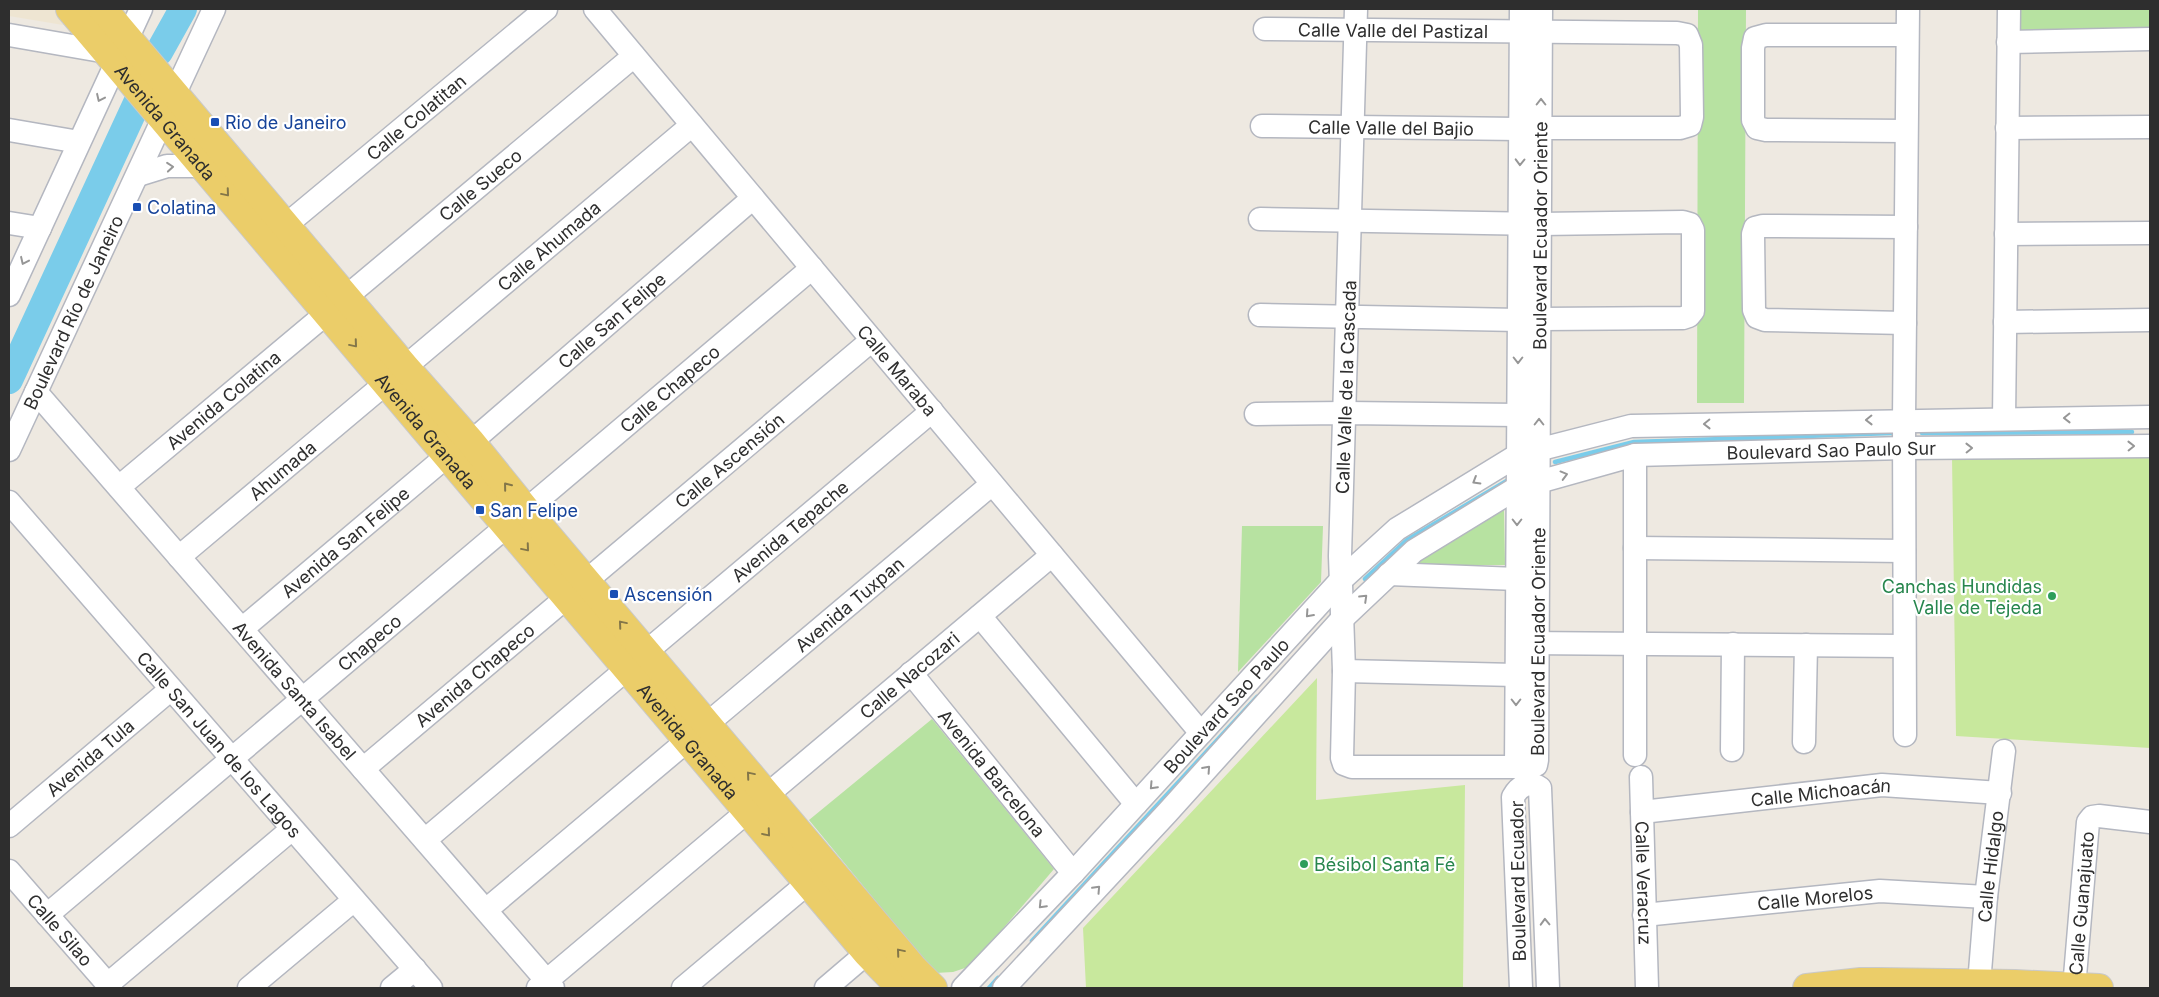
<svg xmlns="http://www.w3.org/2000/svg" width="2159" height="997" font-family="Inter,sans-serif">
<rect width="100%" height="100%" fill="#eee9e1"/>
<!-- education -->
<path fill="#eee5d2" d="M 9,9 L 55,9 L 69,26 L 9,16 Z"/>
<!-- green -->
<path fill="#b7e2a1" d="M 1698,9 L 1746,9 L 1744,403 L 1697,403 Z
M 2021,9 L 2150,9 L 2150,31 L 2021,32 Z
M 1504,507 L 1505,565 L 1414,565 L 1462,531 Z
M 1242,526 L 1323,526 L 1321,582 L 1238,672 Z
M 932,719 L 1054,869 L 971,966 L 953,972 L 935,973 L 809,820 Z"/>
<!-- pitch -->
<path fill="#c8e89d" d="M 2150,455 L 2150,748 L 1956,736 L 1952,457 Z
M 1317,678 L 1316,800 L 1465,785 L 1463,988 L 1086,988 L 1083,928 Z"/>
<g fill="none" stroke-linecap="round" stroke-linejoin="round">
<!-- stream -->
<path stroke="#7accea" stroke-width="4.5" d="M 1922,433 L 2132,432
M 1555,462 L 1634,442 L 1892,433
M 1365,579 L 1407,540 L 1510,479
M 1032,941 L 1257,697
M 989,988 L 998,978"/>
<!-- river -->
<path stroke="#7accea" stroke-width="28" d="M 159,52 L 183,9
M 9,380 L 136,105"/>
<defs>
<g id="minor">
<path id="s1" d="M 595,9 L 1201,733"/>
<path id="s2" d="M 1356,9 L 1340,556 L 1344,671 L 1342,758 L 1344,764 L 1352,767 L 1532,767 L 1536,765 L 1537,760 L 1541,9"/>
<path id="s3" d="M 1265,29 L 1677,33 L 1687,35 L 1691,45 L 1692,117 L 1690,125 L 1680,128 L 1541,128"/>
<path d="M 9,35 L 107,52"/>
<path d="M 2008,42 L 2150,39"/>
<path id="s4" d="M 1262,126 L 1520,129"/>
<path d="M 2007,128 L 2150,127"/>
<path d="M 9,130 L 79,142"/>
<path d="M 1906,131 L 1766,130 L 1757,128 L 1753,120 L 1753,48 L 1755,38 L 1766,35 L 1907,35"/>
<path d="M 138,175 L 167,166 L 203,166"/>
<path d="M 1260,219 L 1540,224 L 1683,222 L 1690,224 L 1693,230 L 1693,311 L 1689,316 L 1683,318 L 1540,319"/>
<path d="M 9,223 L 40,228"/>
<path id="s5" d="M 286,225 L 546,9"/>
<path d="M 2006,234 L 2150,233"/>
<path d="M 9,295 L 141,9"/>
<path d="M 1260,315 L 1519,320"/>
<path d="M 2005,322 L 2150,320"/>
<path d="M 1905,323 L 1765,320 L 1757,317 L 1754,310 L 1753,234 L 1755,228 L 1763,226 L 1906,227"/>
<path id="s6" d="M 405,367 L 692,125"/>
<path id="s7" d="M 36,392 L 553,988"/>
<path d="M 1256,414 L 1346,413 L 1518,415"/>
<path d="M 2004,419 L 2009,9"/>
<path id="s8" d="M 471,442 L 753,198"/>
<path id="s9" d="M 9,450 L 214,9"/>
<path id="s10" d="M 119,487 L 634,56"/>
<path id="s11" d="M 9,502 L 431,988"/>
<path id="s12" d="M 526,510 L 812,268"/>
<path d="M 1635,548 L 1904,551"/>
<path id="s13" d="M 179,557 L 386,383"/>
<path d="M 1389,574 L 1517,579"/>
<path d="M 980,616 L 1136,804"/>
<path id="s14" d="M 242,629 L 448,455"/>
<path d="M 1523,643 L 1904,646"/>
<path id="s15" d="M 646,652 L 932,411"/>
<path d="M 1344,671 L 1516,675"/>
<path id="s16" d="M 911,673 L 1073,873"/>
<path id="s17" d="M 707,724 L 992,484"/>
<path d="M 1905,735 L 1904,420 L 1908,9"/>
<path d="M 1804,742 L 1806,645"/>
<path d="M 1732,750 L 1733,644"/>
<path d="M 1635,755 L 1635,455"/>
<path d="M 1516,767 L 1521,9"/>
<path id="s18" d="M 363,769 L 872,340"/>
<path id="s19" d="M 1641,777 L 1647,988"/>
<path id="s20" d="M 767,795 L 1052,555"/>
<path id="s21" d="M 1642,812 L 1882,785 L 2000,793"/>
<path id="s22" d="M 9,826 L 171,689"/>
<path d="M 425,840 L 628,668"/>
<path id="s23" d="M 9,871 L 111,988"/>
<path d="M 486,910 L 688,740"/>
<path id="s24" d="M 47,915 L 507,526"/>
<path id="s25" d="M 1644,915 L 1880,891 L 1986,897"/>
<path d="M 108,984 L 292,829"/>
<path id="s26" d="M 1979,984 L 1986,897 L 2004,751"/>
<path d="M 249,988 L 354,900"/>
<path d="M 392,988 L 415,969"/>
<path d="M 538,988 L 748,811"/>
<path d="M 683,988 L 821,872"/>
<path d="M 826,988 L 867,953"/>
<path id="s27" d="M 963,988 L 1073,873 L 1341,580 L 1397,529 L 1518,455 L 1631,426 L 2150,417"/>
<path id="s28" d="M 1004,988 L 1167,813 L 1341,620 L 1414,551 L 1517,488 L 1635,455 L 1904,448 L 2150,446"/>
<path d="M 1521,988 L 1513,797 C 1519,786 1529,780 1540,788 L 1548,988"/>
<path id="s29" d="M 2074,988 L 2088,822 L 2092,817 L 2099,816 L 2150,822"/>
</g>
<g id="major">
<path id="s30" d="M 70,9 L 867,953 L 901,988"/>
<path d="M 103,9 L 405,367 L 471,442 L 526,510 L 914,969 L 933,988"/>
<path d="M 1807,988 L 1861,982 L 1879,982 L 2015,984 L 2099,988"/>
</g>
</defs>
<!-- minor casing -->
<use href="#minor" stroke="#b4b7c0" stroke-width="25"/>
<!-- major casing -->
<use href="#major" stroke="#c9c9c9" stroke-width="30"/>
<!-- minor -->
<use href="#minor" stroke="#fff" stroke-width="22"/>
<!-- major -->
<use href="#major" stroke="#ebcd69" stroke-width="28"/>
</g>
<!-- one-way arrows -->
<defs><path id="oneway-chevron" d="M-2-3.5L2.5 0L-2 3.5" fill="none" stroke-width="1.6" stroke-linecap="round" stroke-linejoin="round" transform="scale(1.25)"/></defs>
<g stroke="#969696">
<use href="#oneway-chevron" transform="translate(100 98) rotate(115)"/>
<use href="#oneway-chevron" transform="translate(1541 102) rotate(-90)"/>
<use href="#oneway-chevron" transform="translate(1520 162) rotate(91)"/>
<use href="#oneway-chevron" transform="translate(170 167) rotate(-5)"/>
<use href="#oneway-chevron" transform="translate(24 261) rotate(115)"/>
<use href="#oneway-chevron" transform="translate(1518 360) rotate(90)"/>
<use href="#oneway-chevron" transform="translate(2067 418) rotate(179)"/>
<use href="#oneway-chevron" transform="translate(1869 420) rotate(179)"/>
<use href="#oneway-chevron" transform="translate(1539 422) rotate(-90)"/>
<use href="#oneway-chevron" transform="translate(1707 424) rotate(179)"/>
<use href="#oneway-chevron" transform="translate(2131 446) rotate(-1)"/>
<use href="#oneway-chevron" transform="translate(1969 448) rotate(-1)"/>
<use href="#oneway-chevron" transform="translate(1564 475) rotate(-15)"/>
<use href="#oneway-chevron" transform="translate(1476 481) rotate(149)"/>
<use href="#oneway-chevron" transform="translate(1517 522) rotate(90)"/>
<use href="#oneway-chevron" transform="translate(1364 598) rotate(-44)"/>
<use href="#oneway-chevron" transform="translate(1309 614) rotate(132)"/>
<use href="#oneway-chevron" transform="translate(1516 702) rotate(90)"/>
<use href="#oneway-chevron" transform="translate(1207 769) rotate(-48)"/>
<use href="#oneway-chevron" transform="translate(1153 786) rotate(133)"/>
<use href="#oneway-chevron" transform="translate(1097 889) rotate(-47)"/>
<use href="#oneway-chevron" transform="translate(1042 905) rotate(134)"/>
<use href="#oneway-chevron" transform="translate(1545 922) rotate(-92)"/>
</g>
<g stroke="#837649">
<use href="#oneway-chevron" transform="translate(226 193) rotate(50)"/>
<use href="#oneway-chevron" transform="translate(354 344) rotate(50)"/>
<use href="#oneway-chevron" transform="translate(507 486) rotate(-129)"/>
<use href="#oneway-chevron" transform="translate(526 548) rotate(50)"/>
<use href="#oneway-chevron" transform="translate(622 624) rotate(-130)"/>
<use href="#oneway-chevron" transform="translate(750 775) rotate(-130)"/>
<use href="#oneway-chevron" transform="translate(767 833) rotate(50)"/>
<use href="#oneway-chevron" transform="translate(900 952) rotate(-130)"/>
</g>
<!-- markers -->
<g fill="#1a4fb4" stroke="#fff" stroke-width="2">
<rect x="210" y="117" width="10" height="10" rx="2.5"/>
<rect x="132" y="202" width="10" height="10" rx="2.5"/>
<rect x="475" y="505" width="10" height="10" rx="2.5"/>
<rect x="609" y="589" width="10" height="10" rx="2.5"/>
</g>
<g fill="#2e9e5b" stroke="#fff" stroke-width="2">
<circle cx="2052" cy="596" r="5"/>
<circle cx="1304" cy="864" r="5"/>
</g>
<g text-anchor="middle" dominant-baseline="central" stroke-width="4.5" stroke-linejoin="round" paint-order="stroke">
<!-- street labels -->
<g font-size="18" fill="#2e2e2e" stroke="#fff">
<text stroke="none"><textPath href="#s3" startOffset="128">Calle Valle del Pastizal</textPath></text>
<text stroke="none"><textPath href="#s5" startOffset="169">Calle Colatitan</textPath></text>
<text stroke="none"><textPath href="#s30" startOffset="148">Avenida Granada</textPath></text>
<text stroke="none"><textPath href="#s4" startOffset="129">Calle Valle del Bajio</textPath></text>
<text stroke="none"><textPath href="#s10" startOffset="471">Calle Sueco</textPath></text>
<text stroke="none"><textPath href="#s2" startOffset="1478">Boulevard Ecuador Oriente</textPath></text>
<text stroke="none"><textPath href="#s6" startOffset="188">Calle Ahumada</textPath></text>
<text stroke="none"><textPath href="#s9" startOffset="152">Boulevard Río de Janeiro</textPath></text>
<text stroke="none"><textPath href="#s8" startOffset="186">Calle San Felipe</textPath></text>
<text stroke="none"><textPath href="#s1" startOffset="471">Calle Maraba</textPath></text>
<text transform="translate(1346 387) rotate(-88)">Calle Valle de la Cascada</text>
<text stroke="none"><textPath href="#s12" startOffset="188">Calle Chapeco</textPath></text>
<text stroke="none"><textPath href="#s10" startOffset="136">Avenida Colatina</textPath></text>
<text stroke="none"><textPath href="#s30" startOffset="552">Avenida Granada</textPath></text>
<text stroke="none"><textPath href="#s28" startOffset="1039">Boulevard Sao Paulo Sur</textPath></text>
<text stroke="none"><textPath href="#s18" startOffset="479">Calle Ascensión</textPath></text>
<text stroke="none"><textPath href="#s13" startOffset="135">Ahumada</textPath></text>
<text stroke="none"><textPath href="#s15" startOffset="188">Avenida Tepache</textPath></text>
<text stroke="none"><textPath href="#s14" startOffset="135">Avenida San Felipe</textPath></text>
<text stroke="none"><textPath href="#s17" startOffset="186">Avenida Tuxpan</textPath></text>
<text stroke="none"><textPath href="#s2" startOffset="1072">Boulevard Ecuador Oriente</textPath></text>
<text stroke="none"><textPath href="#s24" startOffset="422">Chapeco</textPath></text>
<text stroke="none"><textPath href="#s18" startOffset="146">Avenida Chapeco</textPath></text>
<text stroke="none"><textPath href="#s20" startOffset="186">Calle Nacozari</textPath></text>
<text stroke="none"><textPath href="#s7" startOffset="395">Avenida Santa Isabel</textPath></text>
<text stroke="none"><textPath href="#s27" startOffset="386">Boulevard Sao Paulo</textPath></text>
<text stroke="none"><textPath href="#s30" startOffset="958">Avenida Granada</textPath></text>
<text stroke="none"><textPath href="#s11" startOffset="321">Calle San Juan de los Lagos</textPath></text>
<text stroke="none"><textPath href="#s22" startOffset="106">Avenida Tula</textPath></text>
<text stroke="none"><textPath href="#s16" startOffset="129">Avenida Barcelona</textPath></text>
<text stroke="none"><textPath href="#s21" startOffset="180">Calle Michoacán</textPath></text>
<text stroke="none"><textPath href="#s26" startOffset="118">Calle Hidalgo</textPath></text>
<text transform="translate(1518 881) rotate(-91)">Boulevard Ecuador</text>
<text stroke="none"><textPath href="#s19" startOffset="106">Calle Veracruz</textPath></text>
<text stroke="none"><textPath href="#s25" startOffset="172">Calle Morelos</textPath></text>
<text stroke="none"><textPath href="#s29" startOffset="85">Calle Guanajuato</textPath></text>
<text stroke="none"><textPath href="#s23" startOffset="78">Calle Silao</textPath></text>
</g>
<!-- transit labels -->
<g font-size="18" fill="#164399" stroke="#fff" text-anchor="start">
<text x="225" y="122">Rio de Janeiro</text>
<text x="147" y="207">Colatina</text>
<text x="490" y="510">San Felipe</text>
<text x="624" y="594">Ascensión</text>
</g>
<!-- leisure labels -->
<g font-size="18" fill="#27864d" stroke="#fff" text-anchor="end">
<text x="2042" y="586">Canchas Hundidas<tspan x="2042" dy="21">Valle de Tejeda</tspan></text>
<text x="1314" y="864" text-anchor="start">Bésibol Santa Fé</text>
</g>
</g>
<!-- border -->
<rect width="2159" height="997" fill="none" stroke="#2e2e2e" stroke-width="20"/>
</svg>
